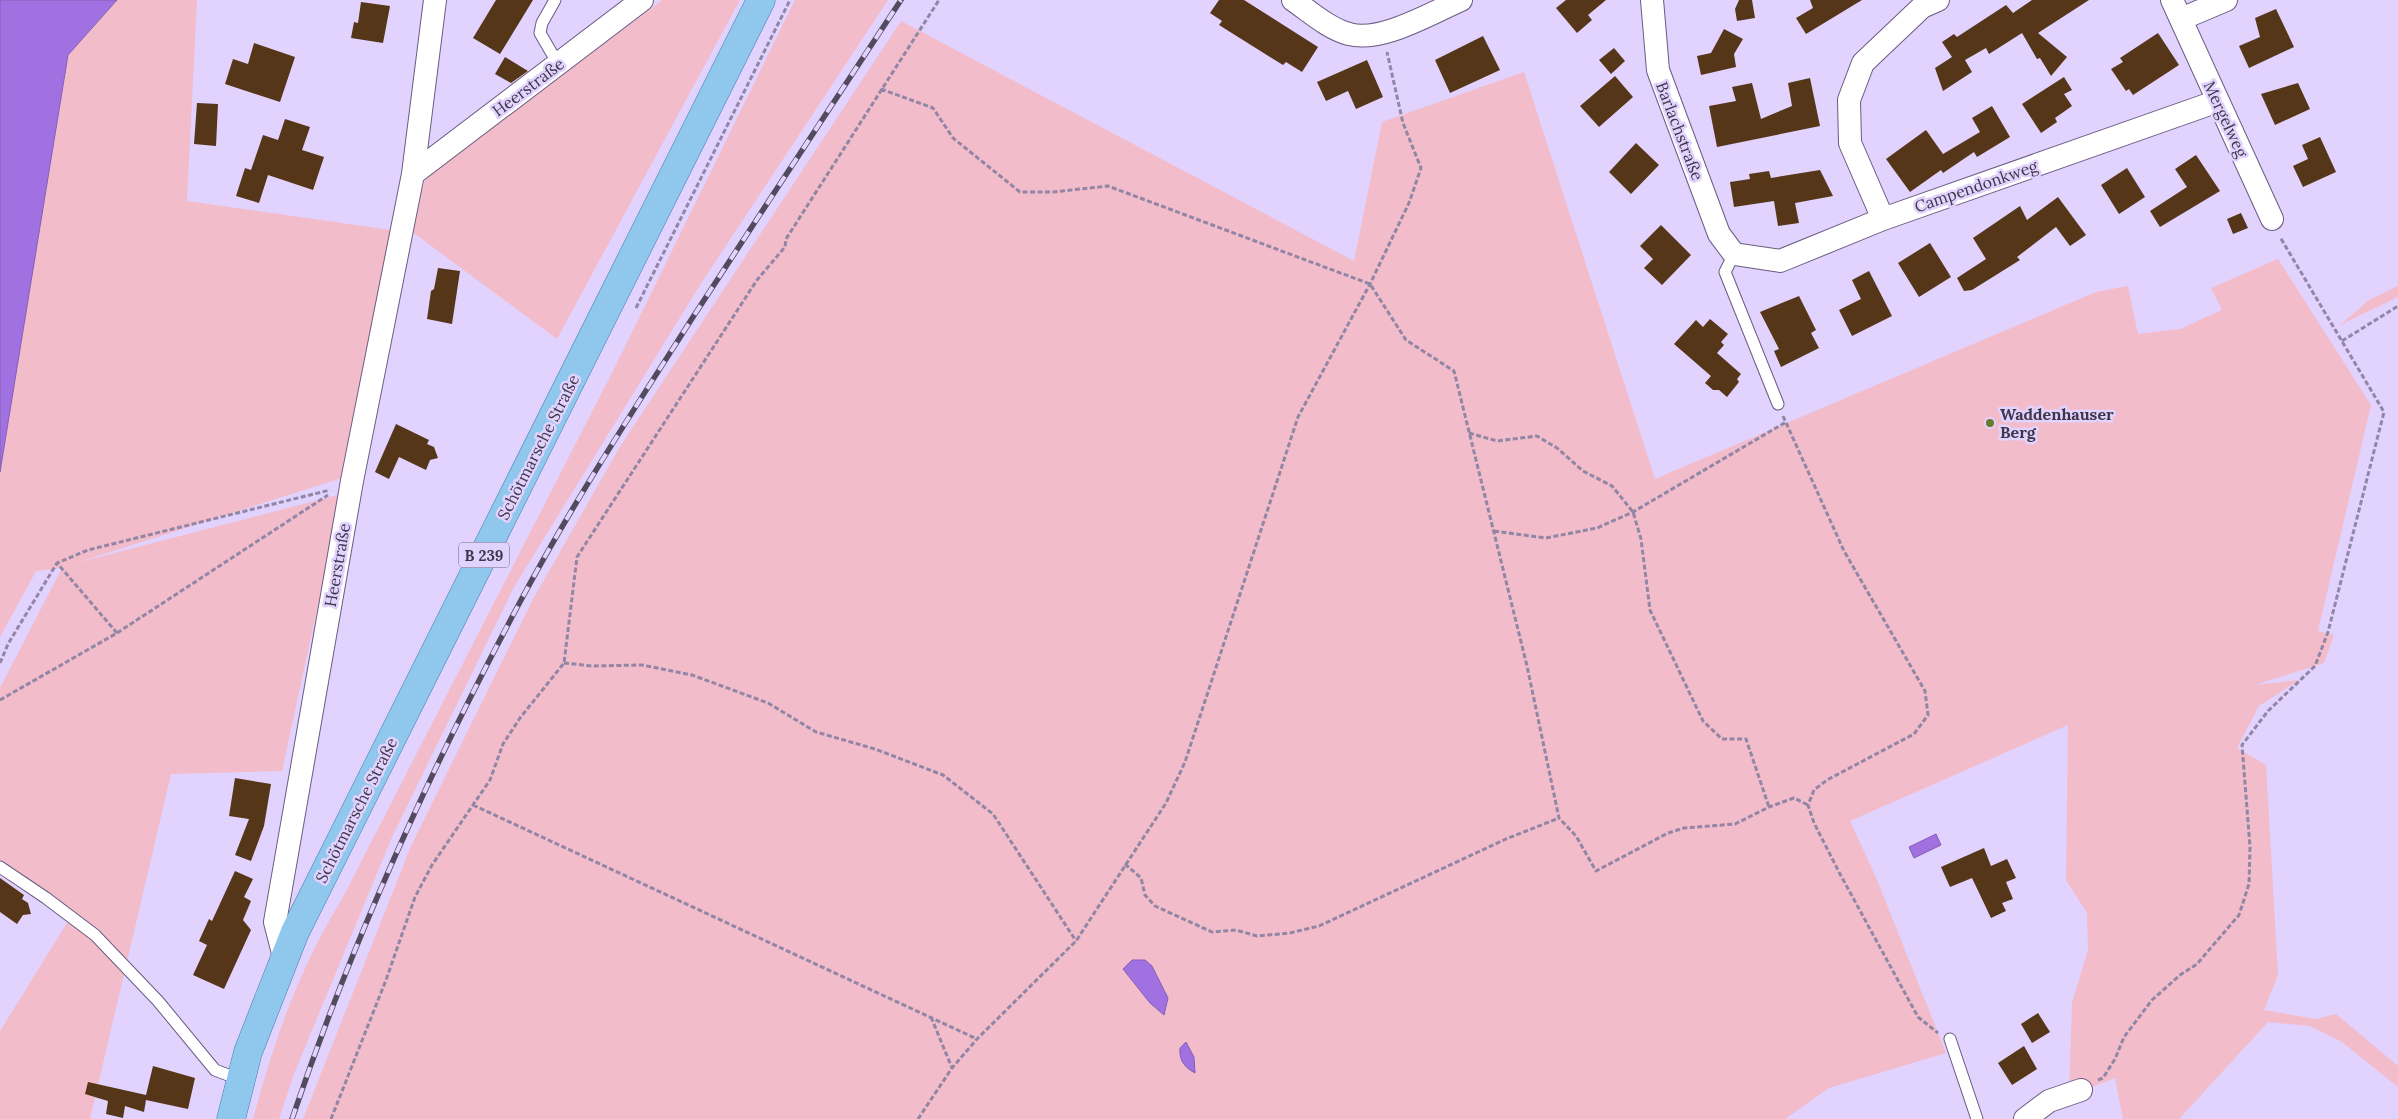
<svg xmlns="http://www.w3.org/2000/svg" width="2398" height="1119" font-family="Lora,serif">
<rect width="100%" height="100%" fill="#e2d2fe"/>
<!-- green -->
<path fill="#f2bcca" d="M 117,0 L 197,0 L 187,201 L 391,230 L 345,477 L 76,563 L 342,494 L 282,771 L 171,774 L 90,1119 L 0,1119 L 0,1031 L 72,915 L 0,873 L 0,688 L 62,568 L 36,571 L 0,637 L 0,472 L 68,55 Z
M 662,0 L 740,0 L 557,339 L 407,228 L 426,178 Z
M 795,0 L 888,0 L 700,285 L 514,587 L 392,837 L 294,1074 L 279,1119 L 253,1119 C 274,1040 299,969 342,899 L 613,371 Z
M 901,21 L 1354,261 L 1382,122 L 1524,72 L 1655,479 L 2096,292 L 2128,286 L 2138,334 L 2180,329 L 2222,310 L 2211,288 L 2278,259 L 2371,405 L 2318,631 L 2334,635 L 2324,663 L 2255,685 L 2299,680 L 2259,706 L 2237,748 L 2266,765 L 2278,975 L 2264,1010 L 2315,1019 L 2336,1014 L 2398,1066 L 2398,1087 L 2342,1042 L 2310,1026 L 2268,1022 L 2179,1119 L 2123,1119 L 2115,1078 L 2069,1096 L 2072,1003 L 2088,950 L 2087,913 L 2066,880 L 2068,725 L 1850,821 L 1875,875 L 1946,1053 L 1829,1088 L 1785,1119 L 303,1119 L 411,846 L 532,601 L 621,445 Z
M 2398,286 L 2398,297 L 2340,325 L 2369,300 Z"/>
<!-- water -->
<path fill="#a171e1" stroke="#8360b3" d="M 0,0 L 117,0 L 68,55 L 0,472 Z
M 1936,834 L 1941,845 L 1914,858 L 1909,847 Z
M 1132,960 L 1145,960 L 1152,966 L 1168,998 L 1164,1015 L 1150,1003 L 1123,969 Z
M 1186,1042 L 1194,1057 L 1195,1073 C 1184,1067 1179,1060 1180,1048 Z"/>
<!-- building -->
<path fill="#553619" d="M 496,0 L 533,0 L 500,54 L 473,38 Z
M 1219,0 L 1244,0 L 1318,47 L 1302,72 L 1286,62 L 1283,65 L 1219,25 L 1222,21 L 1210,13 Z
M 1566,0 L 1606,0 L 1588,15 L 1592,20 L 1577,33 L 1556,8 Z
M 1739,0 L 1752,0 L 1755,18 L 1737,21 L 1735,9 Z
M 1810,0 L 1862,0 L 1806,34 L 1796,18 L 1813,8 Z
M 2032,0 L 2089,0 L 2038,33 L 2067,57 L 2051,76 L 2040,58 L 2037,59 L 2022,33 L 1989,54 L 1986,48 L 1965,60 L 1972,72 L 1943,91 L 1935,68 L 1952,57 L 1942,42 L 1954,34 L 1957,37 L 2006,5 L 2013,13 Z
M 361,2 L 390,6 L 383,43 L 351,38 L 354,22 L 358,23 Z
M 2276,9 L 2294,47 L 2249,68 L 2239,46 L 2260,37 L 2255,18 Z
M 1724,29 L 1743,39 L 1734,54 L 1736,67 L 1701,75 L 1697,56 L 1711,53 Z
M 2158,33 L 2179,65 L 2133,95 L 2129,89 L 2126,91 L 2111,69 L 2123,62 L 2120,58 Z
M 1483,36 L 1500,70 L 1450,93 L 1435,60 Z
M 254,43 L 295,57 L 280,102 L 225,84 L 233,59 L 248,64 Z
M 1614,48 L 1625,61 L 1611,74 L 1599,60 Z
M 505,57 L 528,71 L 511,83 L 495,74 Z
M 1367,60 L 1383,97 L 1356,109 L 1348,91 L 1326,101 L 1317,82 Z
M 1615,76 L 1633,97 L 1599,127 L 1580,106 Z
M 2064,77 L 2072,90 L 2064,94 L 2072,106 L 2055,118 L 2057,122 L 2041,133 L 2022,104 Z
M 1810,78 L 1820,126 L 1717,147 L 1709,106 L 1736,101 L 1732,87 L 1752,83 L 1761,119 L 1792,106 L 1788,83 Z
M 2298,83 L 2310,109 L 2275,125 L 2261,94 Z
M 197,103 L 218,104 L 216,146 L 194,144 Z
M 1992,106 L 2010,137 L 1977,157 L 1974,152 L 1943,173 L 1941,170 L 1910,192 L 1886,159 L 1926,130 L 1943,154 L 1980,132 L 1972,118 Z
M 285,119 L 310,127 L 302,150 L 324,157 L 313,190 L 268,175 L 259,203 L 236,196 L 245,168 L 251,170 L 263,135 L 278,140 Z
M 2320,137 L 2336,172 L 2303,187 L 2293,166 L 2308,159 L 2302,145 Z
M 1636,143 L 1659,165 L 1631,194 L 1609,172 Z
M 2196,155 L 2220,191 L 2160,227 L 2150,211 L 2187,187 L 2175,169 Z
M 2127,168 L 2145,197 L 2119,214 L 2101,185 Z
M 1820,170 L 1833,196 L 1795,203 L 1799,223 L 1778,226 L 1774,201 L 1734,207 L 1730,182 L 1750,179 L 1749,174 L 1769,171 L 1771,178 Z
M 2058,197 L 2086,235 L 2070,246 L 2056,227 L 2017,257 L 2020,260 L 1972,290 L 1964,291 L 1957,278 L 1986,259 L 1973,238 L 2020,206 L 2027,220 Z
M 2241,213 L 2248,228 L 2233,234 L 2227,219 Z
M 1661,225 L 1691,255 L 1662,285 L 1644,268 L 1653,259 L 1640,246 Z
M 1930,243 L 1951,277 L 1919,297 L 1898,263 Z
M 438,268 L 460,271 L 452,324 L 427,319 L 431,291 L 434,289 Z
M 1869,271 L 1892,316 L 1852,336 L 1839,310 L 1861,299 L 1852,280 Z
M 1799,296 L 1816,330 L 1811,333 L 1819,348 L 1781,367 L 1774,351 L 1779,349 L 1760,312 Z
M 1710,319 L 1728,334 L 1721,342 L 1724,345 L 1717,353 L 1741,374 L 1737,379 L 1739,382 L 1727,397 L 1719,390 L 1713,390 L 1705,383 L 1711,376 L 1674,344 L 1696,320 L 1703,327 Z
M 396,424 L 429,440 L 427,444 L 434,447 L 438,458 L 430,460 L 426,470 L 399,457 L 389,479 L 375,472 Z
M 235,778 L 271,784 L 264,826 L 251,861 L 235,855 L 249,819 L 229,816 Z
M 1984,848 L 1991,866 L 2007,859 L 2016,878 L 2006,882 L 2013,899 L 2002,903 L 2006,911 L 1991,918 L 1972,878 L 1950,887 L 1941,867 Z
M 235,871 L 253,879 L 244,897 L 251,901 L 243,920 L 251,930 L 224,989 L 193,975 L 207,945 L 199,941 L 209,919 L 212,921 Z
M 0,878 L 24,895 L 22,899 L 28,903 L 31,914 L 23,915 L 17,924 L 0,912 Z
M 2038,1013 L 2050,1032 L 2032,1043 L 2021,1024 Z
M 2024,1046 L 2037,1069 L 2012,1085 L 1998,1063 Z
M 153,1066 L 195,1078 L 188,1109 L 146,1100 L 144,1112 L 125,1106 L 123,1118 L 106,1114 L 108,1101 L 85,1094 L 88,1082 L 146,1095 Z"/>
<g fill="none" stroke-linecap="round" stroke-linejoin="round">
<defs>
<path id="lane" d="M 555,0 L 542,23 L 540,33 L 558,64
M 1734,254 L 1725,272 L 1778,404
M 0,867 L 46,898 L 95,935 L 158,1001 L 215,1070 L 241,1080
M 1950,1039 L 1977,1119"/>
<path id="street" d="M 1293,0 C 1309,11 1329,29 1349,34 C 1381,43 1431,13 1461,0
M 1652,0 L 1658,70 L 1719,234 L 1734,254 L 1780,261 L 1883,219 L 2218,101
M 2172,0 L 2272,219
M 2181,19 L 2226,0
M 413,174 L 642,0
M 1883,219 L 1850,143 L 1849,100 L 1863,63 L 1922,7 L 1938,0
M 284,957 L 275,922 L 352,481 L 413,174 L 435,0
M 2025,1119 L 2049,1101 L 2081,1090"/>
<path id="primary" d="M 231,1119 L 248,1052 L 295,932 L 761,0"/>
</defs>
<!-- lane casing -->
<use href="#lane" stroke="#6a5b81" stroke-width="13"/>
<!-- street casing -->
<use href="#street" stroke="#6a5b81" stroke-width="24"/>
<!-- primary casing -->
<use href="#primary" stroke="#437dac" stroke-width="29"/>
<!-- path -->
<path stroke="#9186a5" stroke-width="3" stroke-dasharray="5 2.5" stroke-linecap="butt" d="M 881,89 L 933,108 L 953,138 L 1020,192 L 1053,192 L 1108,186 L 1370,284 L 1406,340 L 1454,371 L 1527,666 L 1559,818 L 1576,836 L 1596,871 L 1668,833 L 1684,828 L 1735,824 L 1769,807 L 1794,798 L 1808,805
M 636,308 L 790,0
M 2342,341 L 2398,306
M 1783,416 L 1844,551 L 1925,691 L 1928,715 L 1914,734 L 1827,780 L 1814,790 L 1808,805 L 1814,823 L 1840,874 L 1918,1017 L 1938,1033
M 1469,433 L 1497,441 L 1537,436 L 1557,448 L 1583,471 L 1612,486 L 1633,512 L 1641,539 L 1650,610 L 1703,721 L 1722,739 L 1746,739 L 1769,807
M 1494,531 L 1546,538 L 1597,528 L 1633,512 L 1786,422
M 117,633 L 57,563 L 88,550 L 330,490
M 0,663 L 8,644 L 57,563
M 564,663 L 592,666 L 642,665 L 692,675 L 768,703 L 816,732 L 875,749 L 943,775 L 993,814 L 1076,941
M 0,700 L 117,633 L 328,495
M 473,805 L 977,1039
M 1125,864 L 1141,878 L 1145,895 L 1155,906 L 1212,932 L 1236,930 L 1257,936 L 1290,933 L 1319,926 L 1506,839 L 1559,818
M 931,1017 L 952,1068
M 2098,1080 L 2103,1078 L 2115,1059 L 2124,1037 L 2152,1000 L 2180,975 L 2197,964 L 2239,915 L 2249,884 L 2250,847 L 2242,745 L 2268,711 L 2315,666 L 2328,632 L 2384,412 L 2280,237
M 331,1119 L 386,980 L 415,897 L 432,865 L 490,780 L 503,744 L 520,718 L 564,663 L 577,557 L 757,280 L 785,247 L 786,239 L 939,0
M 918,1119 L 952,1068 L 977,1039 L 1076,941 L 1166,803 L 1185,762 L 1298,417 L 1370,284 L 1409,203 L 1421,168 L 1403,123 L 1387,52"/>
<!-- lane -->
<use href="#lane" stroke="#fff" stroke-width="11"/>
<!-- street -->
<use href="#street" stroke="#fff" stroke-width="22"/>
<!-- primary -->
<use href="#primary" stroke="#90c7ed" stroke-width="28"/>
<defs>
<path id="rail" d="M 292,1119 C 352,941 431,768 520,602 C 572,504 633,411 693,317 C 762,211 831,106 901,0"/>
</defs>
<!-- rail casing -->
<use href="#rail" stroke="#524a5f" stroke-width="5.5"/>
<!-- rail -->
<use href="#rail" stroke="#e2d2fe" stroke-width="4" stroke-dasharray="11" stroke-linecap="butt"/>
</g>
<!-- markers -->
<circle fill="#687b2c" stroke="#e2d2fe" stroke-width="2" cx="1990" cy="423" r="5"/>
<g text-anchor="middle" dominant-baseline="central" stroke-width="5" stroke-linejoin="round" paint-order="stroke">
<!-- shield labels -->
<rect fill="#e2d2fe" stroke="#6f667f" stroke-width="1" x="459" y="542.5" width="50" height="25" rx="4"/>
<g font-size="15" font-weight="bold" fill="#3e3749">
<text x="484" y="555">B 239</text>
</g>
<!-- street labels -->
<g font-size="16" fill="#3e3749" stroke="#e2d2fe">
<text transform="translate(528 87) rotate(-37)">Heerstraße</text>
<text transform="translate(2226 119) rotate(65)">Mergelweg</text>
<text transform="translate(1680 131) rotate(69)">Barlachstraße</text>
<text transform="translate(1976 186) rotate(-19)">Campendonkweg</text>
<text transform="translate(538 447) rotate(-63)">Schötmarsche Straße</text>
<text transform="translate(337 565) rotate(-80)">Heerstraße</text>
<text transform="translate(356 810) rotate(-63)">Schötmarsche Straße</text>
</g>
<!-- poi labels -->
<g font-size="16" font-weight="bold" fill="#3e3749" stroke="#e2d2fe" text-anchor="start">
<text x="2000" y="414">Waddenhauser<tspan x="2000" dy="18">Berg</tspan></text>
</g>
</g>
</svg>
